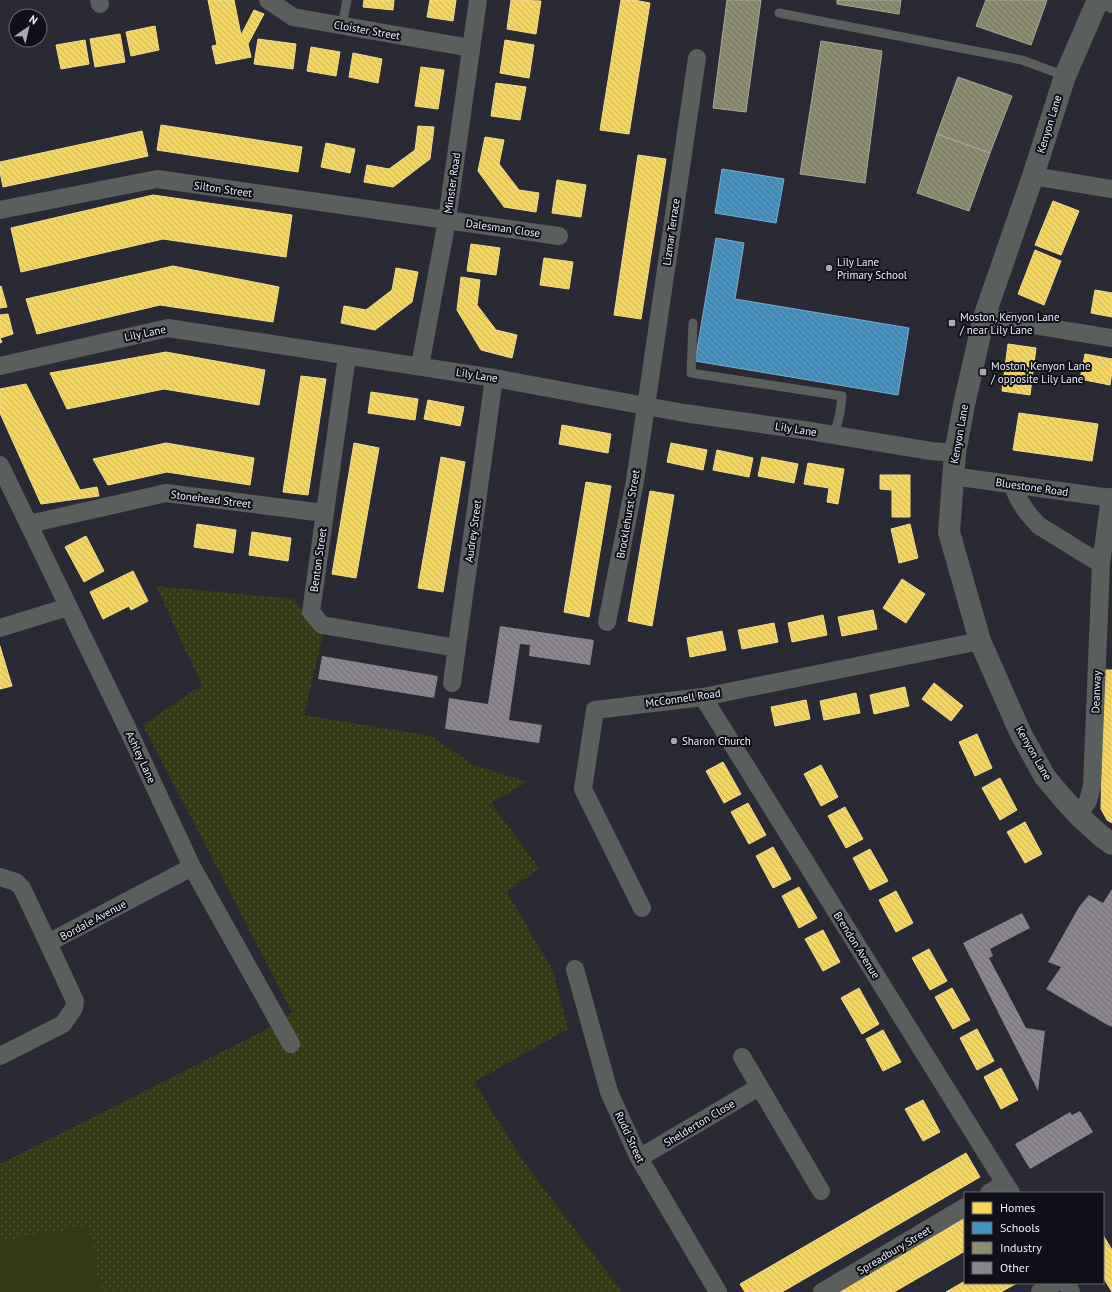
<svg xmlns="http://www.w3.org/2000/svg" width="1112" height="1292" font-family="'PT Sans',sans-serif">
<defs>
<pattern id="park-dots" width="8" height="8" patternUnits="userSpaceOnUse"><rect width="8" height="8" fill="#363a15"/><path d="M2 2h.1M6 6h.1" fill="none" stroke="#535738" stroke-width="1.8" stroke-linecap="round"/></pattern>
<pattern id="homes-back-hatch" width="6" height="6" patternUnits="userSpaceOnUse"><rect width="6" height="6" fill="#f6d55c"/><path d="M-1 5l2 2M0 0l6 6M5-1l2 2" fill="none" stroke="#cab258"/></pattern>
<pattern id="schools-back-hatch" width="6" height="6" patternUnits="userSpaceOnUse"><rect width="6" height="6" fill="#4393c3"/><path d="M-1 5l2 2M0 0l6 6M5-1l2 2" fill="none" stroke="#447899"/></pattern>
<pattern id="industry-back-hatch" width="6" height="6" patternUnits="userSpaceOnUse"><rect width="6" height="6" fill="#8c8c6e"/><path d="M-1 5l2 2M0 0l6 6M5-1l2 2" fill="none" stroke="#747462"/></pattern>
<pattern id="building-back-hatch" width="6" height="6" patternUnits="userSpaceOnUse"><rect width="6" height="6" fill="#8b868d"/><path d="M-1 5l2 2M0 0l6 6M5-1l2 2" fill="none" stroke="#737076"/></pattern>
</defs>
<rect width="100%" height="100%" fill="#2a2a35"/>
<!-- park -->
<path fill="url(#park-dots)" d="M 156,586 L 293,599 L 323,635 L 304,715 L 431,736 L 474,765 L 527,782 L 491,803 L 539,868 L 507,892 L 553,971 L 568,1029 L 474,1082 L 523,1161 L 622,1292 L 0,1292 L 0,1164 L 258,1034 L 292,1012 L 143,725 L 202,685 Z"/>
<!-- pitch -->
<path fill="#363a15" d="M 89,1226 L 101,1292 L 0,1292 L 0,1241 Z"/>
<!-- homes -->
<path fill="url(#homes-back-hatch)" stroke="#f3dc8c" d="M 208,0 L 234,0 L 241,35 L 254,10 L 264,14 L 248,44 L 251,57 L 216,64 L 212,46 L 217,45 Z
M 364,0 L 394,0 L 393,10 L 363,7 Z
M 430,0 L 456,0 L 453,21 L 427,17 Z
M 511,0 L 541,1 L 536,34 L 507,29 Z
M 621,0 L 634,0 L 650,3 L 629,134 L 600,130 Z
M 155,26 L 159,50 L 131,56 L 126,32 Z
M 120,34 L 125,62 L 95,67 L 90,39 Z
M 258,39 L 296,44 L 293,69 L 254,64 Z
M 85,40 L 89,64 L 61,69 L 56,45 Z
M 505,40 L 534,45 L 529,78 L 500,73 Z
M 311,47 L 340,52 L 336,76 L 307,71 Z
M 353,53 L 382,59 L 378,83 L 349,77 Z
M 421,67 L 444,70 L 438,109 L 415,106 Z
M 496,83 L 526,87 L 520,120 L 491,116 Z
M 161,125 L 302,147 L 298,172 L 157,150 Z
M 418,126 L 434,127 L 430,159 L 393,187 L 364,182 L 367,165 L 389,169 L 415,150 Z
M 142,131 L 148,156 L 3,187 L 0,172 L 0,162 Z
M 485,137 L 504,140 L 499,164 L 519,190 L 539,193 L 536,212 L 504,207 L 478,171 Z
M 326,143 L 355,149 L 350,173 L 321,167 Z
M 638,155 L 666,159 L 641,319 L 614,315 Z
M 557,180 L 586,185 L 581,217 L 552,213 Z
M 153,195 L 292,215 L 286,257 L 163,239 L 21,272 L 11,228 Z
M 1053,201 L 1079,211 L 1061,255 L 1035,245 Z
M 471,244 L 500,248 L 496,275 L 467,271 Z
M 1035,250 L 1061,261 L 1044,305 L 1018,294 Z
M 544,258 L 573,262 L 569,289 L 540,285 Z
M 173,266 L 279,287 L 273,322 L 160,305 L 37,334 L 26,299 Z
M 396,268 L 418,272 L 412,302 L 375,330 L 341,323 L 344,306 L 366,310 L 392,290 Z
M 461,277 L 480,280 L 477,305 L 496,330 L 517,335 L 512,358 L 481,350 L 457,310 Z
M 1,286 L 7,307 L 0,308 L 0,287 Z
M 1095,290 L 1112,293 L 1112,317 L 1091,313 Z
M 8,314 L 13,334 L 0,338 L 2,342 L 0,343 L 0,315 Z
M 1008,344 L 1036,348 L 1030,395 L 1002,391 Z
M 166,352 L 265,370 L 259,405 L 164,389 L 67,409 L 50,373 Z
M 1085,354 L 1112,359 L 1112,372 L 1110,385 L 1080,379 Z
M 301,376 L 326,379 L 308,495 L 283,492 Z
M 26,384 L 80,490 L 97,487 L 99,496 L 41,504 L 0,413 L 0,389 Z
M 371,392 L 418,399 L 415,420 L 368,413 Z
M 428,400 L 464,407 L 460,426 L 424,419 Z
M 1019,413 L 1098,424 L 1092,461 L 1013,450 Z
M 562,425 L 611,434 L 608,453 L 559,444 Z
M 166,443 L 254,458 L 250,485 L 167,472 L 108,485 L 93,459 Z
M 354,443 L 379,448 L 356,578 L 332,574 Z
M 671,443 L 707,450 L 703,470 L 667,462 Z
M 717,450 L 753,458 L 749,477 L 713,470 Z
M 441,457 L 465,462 L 443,592 L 418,588 Z
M 762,457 L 798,464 L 794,483 L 758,476 Z
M 808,463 L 844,469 L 838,504 L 827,502 L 829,488 L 804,484 Z
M 880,475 L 910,475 L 910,517 L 892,517 L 892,490 L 880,489 Z
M 586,482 L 611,486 L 589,617 L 564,612 Z
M 650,491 L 674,495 L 652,626 L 628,621 Z
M 197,524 L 236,530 L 233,553 L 194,547 Z
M 910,524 L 918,558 L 899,563 L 891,529 Z
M 252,532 L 291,538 L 288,561 L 249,555 Z
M 86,536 L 104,571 L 84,582 L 65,547 Z
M 133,571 L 148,601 L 131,610 L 129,606 L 103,619 L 90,592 Z
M 902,579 L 925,594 L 906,623 L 883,608 Z
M 873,610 L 877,629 L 842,636 L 838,617 Z
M 823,615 L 827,635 L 792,642 L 788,623 Z
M 774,623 L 778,642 L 742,649 L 738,630 Z
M 722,631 L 726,650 L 690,657 L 687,638 Z
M 0,646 L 12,686 L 0,689 Z
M 1104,670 L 1112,670 L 1112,823 L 1107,820 L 1101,809 Z
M 934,683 L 963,706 L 951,721 L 922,699 Z
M 905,687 L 909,706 L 874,714 L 870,695 Z
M 856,693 L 860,713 L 824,720 L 820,701 Z
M 806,700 L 810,719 L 775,726 L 771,707 Z
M 977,734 L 992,768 L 975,776 L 959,742 Z
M 723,762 L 741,794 L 724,803 L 706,771 Z
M 821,765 L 838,797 L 821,806 L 804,774 Z
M 1000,778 L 1017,810 L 1000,820 L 982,788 Z
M 748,803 L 766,835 L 749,844 L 731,812 Z
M 845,807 L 863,839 L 846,848 L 828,816 Z
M 1025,822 L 1042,854 L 1025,863 L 1007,832 Z
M 773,847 L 791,879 L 773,888 L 756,856 Z
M 870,849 L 888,881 L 870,890 L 853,858 Z
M 799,887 L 817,918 L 799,928 L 782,896 Z
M 896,891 L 913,923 L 896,932 L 879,900 Z
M 823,930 L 840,962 L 823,971 L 805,939 Z
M 929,949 L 947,981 L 930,990 L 912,958 Z
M 859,988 L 879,1024 L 862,1034 L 841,998 Z
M 952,988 L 970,1020 L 953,1029 L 935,997 Z
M 977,1029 L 994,1061 L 977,1070 L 960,1038 Z
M 883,1030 L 901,1062 L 883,1071 L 866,1039 Z
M 1001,1068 L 1018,1100 L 1001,1109 L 984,1077 Z
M 923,1100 L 940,1132 L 923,1141 L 905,1109 Z
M 966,1153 L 980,1177 L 782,1292 L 745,1292 L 740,1284 Z
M 965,1218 L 965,1251 L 894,1292 L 839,1292 Z
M 1103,1235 L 1112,1250 L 1112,1292 L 1103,1277 Z
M 965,1281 L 965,1283 L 1017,1283 L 1001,1292 L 946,1292 Z"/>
<!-- schools -->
<path fill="url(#schools-back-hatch)" stroke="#76aed4" d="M 722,169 L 784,179 L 776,223 L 715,213 Z
M 716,238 L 744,243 L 735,299 L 909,328 L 898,395 L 695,361 Z"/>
<!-- industry -->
<path fill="url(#industry-back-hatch)" stroke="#a9a999" d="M 727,0 L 761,0 L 746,112 L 713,108 Z
M 837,0 L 901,0 L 899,14 L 837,4 Z
M 986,0 L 1047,0 L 1031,45 L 976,26 Z
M 821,41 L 882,51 L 865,183 L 800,174 Z
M 958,77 L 1012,96 L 990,153 L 937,134 Z
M 937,134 L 990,153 L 969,211 L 917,193 Z"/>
<!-- building -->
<path fill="url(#building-back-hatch)" d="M 500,626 L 594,640 L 590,665 L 529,656 L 530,645 L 520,644 L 509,720 L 542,725 L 539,743 L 445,729 L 449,698 L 488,704 Z
M 322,656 L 438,676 L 434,698 L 318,679 Z
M 1112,889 L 1112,1025 L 1111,1027 L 1046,989 L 1061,967 L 1048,962 L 1079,907 L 1089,895 L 1103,903 Z
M 1022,913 L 1030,928 L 990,949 L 993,956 L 989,958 L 1026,1028 L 1045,1031 L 1038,1091 L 963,943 Z
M 1080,1111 L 1093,1132 L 1030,1169 L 1015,1144 L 1070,1112 L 1072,1115 Z"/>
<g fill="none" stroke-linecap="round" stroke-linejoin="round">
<!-- service -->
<path stroke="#5a5f5d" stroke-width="9" d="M 779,13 L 1022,60 L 1065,76
M 342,26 L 347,0
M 693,323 L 691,373 L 842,396 L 840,413 L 834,435"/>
<!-- minor -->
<path stroke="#5a5f5d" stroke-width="18" d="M 99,0 L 100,4
M 268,0 L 293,17 L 471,48
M 1106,0 L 1112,4
M 1033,176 L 1112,189
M 0,210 L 157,179 L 559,236
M 984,317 L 1112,338
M 347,356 L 311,612 L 322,625 L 457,648
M 0,366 L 168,328 L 494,378 L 684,413 L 810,431 L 931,451 L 955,453
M 420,366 L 447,220 L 478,0
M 0,465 L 130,734 L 192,867 L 291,1044
M 952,476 L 1112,498
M 1012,485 L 1018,498 L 1026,511 L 1038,525 L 1101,564
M 29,524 L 166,493 L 324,513
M 607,622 L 635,481 L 697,58
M 0,628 L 68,607
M 452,683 L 494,378
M 703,697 L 1011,1193
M 1078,815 L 1088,801 L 1092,786 L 1101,564 L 1110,497
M 0,877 L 16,882 L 22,888 L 48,943 L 192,867
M 642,908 L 583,789 L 595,710 L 703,697 L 980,641
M 575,969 L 609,1092 L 639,1158 L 718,1292
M 0,1056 L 63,1024 L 74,1008 L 75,1001 L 48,943
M 742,1057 L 821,1191
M 639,1158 L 759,1087
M 989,1193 L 1005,1183
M 1066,1283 L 1071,1292
M 822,1292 L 965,1207
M 1040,1292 L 1055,1283"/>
<!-- tertiary -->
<path stroke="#5a5f5d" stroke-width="22" d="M 1098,0 L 1065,76 L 1033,176 L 984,317 L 964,405 L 955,453 L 949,532 L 980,641 L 1021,734 L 1045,777 L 1061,796 L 1078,815 L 1101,836 L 1112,844"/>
</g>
<!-- markers -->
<g fill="#a9a9b6" stroke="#0f0f18" stroke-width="1.5">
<circle cx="829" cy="268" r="4"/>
<rect x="948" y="319" width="8" height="8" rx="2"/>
<rect x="979" y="368" width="8" height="8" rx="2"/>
<circle cx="674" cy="741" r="4"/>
</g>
<g text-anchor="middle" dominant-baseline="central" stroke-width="4" stroke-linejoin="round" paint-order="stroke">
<!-- street labels -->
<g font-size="11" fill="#edeefc" stroke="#0f0f18">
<text transform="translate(367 30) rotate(10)">Cloister Street</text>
<text transform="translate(1049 124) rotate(-73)">Kenyon Lane</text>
<text transform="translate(452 183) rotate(-82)">Minster Road</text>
<text transform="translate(223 189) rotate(8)">Silton Street</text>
<text transform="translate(503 228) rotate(8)">Dalesman Close</text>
<text transform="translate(671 232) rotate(-82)">Lizmar Terrace</text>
<text transform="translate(145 333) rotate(-12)">Lily Lane</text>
<text transform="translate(477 375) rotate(9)">Lily Lane</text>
<text transform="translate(796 429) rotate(9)">Lily Lane</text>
<text transform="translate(959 434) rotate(-80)">Kenyon Lane</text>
<text transform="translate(1032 487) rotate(8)">Bluestone Road</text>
<text transform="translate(211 499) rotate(7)">Stonehead Street</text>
<text transform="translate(628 514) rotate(-80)">Brocklehurst Street</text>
<text transform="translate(473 531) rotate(-82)">Audrey Street</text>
<text transform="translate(318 560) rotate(-82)">Benton Street</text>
<text transform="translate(1096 692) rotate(-88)">Deanway</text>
<text transform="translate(683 698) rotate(-8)">McConnell Road</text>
<text transform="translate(1034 753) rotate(60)">Kenyon Lane</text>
<text transform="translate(141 757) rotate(65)">Ashley Lane</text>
<text transform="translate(93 920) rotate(-28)">Bordale Avenue</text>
<text transform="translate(857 945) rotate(58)">Brendon Avenue</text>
<text transform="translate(699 1123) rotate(-31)">Shelderton Close</text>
<text transform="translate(630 1137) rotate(65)">Rudd Street</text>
<text transform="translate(894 1250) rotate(-31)">Spreadbury Street</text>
</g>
<!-- poi labels -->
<g font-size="11" fill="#edeefc" stroke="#0f0f18" text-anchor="start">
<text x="837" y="262">Lily Lane<tspan x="837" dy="13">Primary School</tspan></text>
<text x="960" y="317">Moston, Kenyon Lane<tspan x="960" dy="13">/ near Lily Lane</tspan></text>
<text x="991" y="366">Moston, Kenyon Lane<tspan x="991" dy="13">/ opposite Lily Lane</tspan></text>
<text x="682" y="741">Sharon Church</text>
</g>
</g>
<!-- legend -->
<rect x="964" y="1192" width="140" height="92" fill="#0f0f18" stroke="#686873"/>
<rect x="972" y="1202" width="20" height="12" fill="#f6d55c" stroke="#686873"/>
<text x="1000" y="1212" font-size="12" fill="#edeefc">Homes</text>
<rect x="972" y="1222" width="20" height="12" fill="#4393c3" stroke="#686873"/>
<text x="1000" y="1232" font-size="12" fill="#edeefc">Schools</text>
<rect x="972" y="1242" width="20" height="12" fill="#8c8c6e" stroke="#686873"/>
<text x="1000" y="1252" font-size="12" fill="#edeefc">Industry</text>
<rect x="972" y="1262" width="20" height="12" fill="#8b868d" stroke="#686873"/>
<text x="1000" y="1272" font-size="12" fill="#edeefc">Other</text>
<!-- north arrow -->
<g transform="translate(28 28) rotate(34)"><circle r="19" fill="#0f0f18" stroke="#686873"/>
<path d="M0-3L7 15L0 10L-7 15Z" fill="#a9a9b6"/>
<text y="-6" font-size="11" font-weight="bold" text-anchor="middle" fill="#edeefc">N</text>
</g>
</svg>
